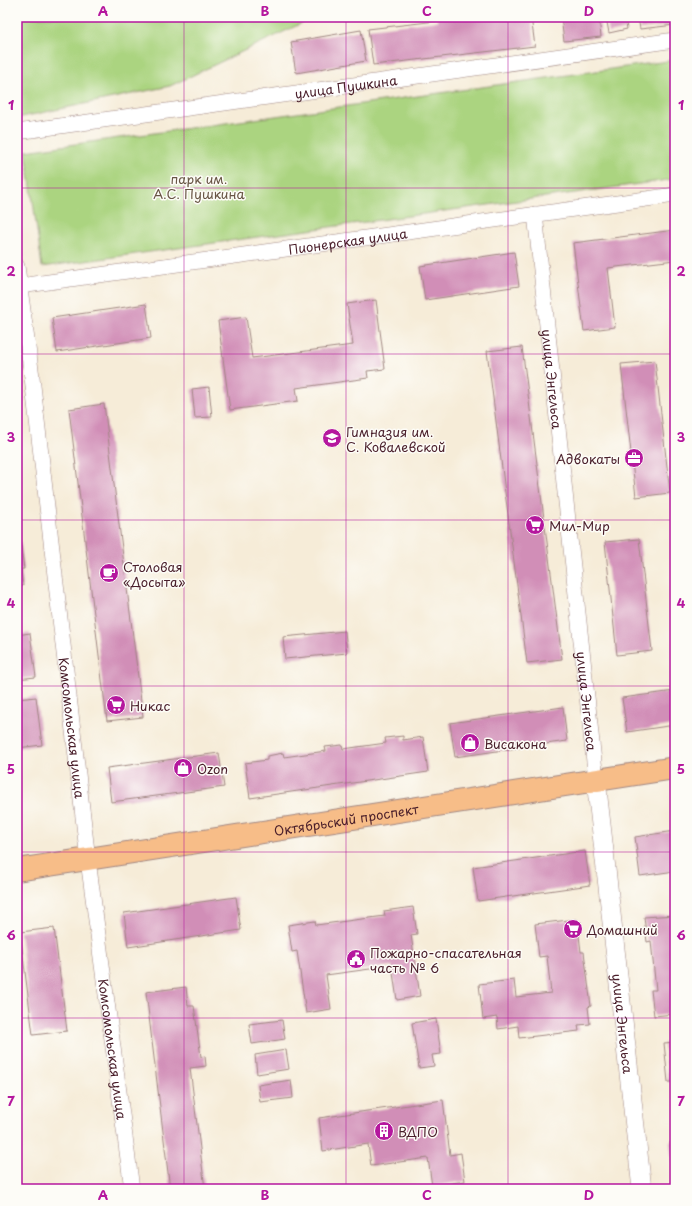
<svg xmlns="http://www.w3.org/2000/svg" width="692" height="1206" font-family="'Playpen Sans',sans-serif">
<rect width="100%" height="100%" fill="#fdfcf7"/>
<filter id="ink" filterUnits="userSpaceOnUse"><feTurbulence type="fractalNoise" baseFrequency=".025" numOctaves="2"/><feDisplacementMap in="SourceGraphic" scale="8" xChannelSelector="R" yChannelSelector="G"/><feConvolveMatrix kernelMatrix="1 2 1 2 8 2 1 2 1" color-interpolation-filters="sRGB"/></filter>
<filter id="wash" filterUnits="userSpaceOnUse"><feTurbulence type="fractalNoise" baseFrequency=".012" numOctaves="4" result="noise"/><feDisplacementMap in="SourceGraphic" scale="16" xChannelSelector="R" yChannelSelector="G"/><feGaussianBlur stdDeviation="0.9" result="paint"/><feColorMatrix in="noise" values="0 0 0 0 0 0 0 0 0 0 0 0 0 0 0 0 0 1.4 0 .05"/><feComposite in="paint" operator="in"/></filter>
<g filter="url(#wash)">
<rect width="100%" height="100%" fill="#f6ecd8"/>
<!-- green -->
<path fill="#abd480" stroke="#7a7a56" d="M 17,17 L 315,17 L 170,86 L 17,118 Z
M 675,60 L 675,179 L 42,267 L 26,151 Z"/>
<g id="blocks">
<!-- building -->
<path fill="#d18eb7" d="M 437,17 L 531,17 L 535,46 L 373,65 L 368,29 L 437,21 Z
M 561,17 L 599,17 L 601,37 L 564,41 Z
M 606,17 L 625,17 L 627,29 L 609,33 Z
M 638,17 L 675,17 L 675,25 L 640,29 Z
M 361,30 L 366,61 L 296,73 L 291,42 Z
M 675,230 L 675,260 L 608,268 L 615,327 L 584,331 L 573,243 Z
M 514,252 L 519,286 L 425,300 L 420,266 Z
M 376,300 L 385,369 L 367,371 L 368,378 L 296,388 L 298,401 L 230,410 L 218,321 L 246,317 L 252,358 L 353,345 L 347,304 Z
M 146,304 L 151,338 L 57,352 L 52,318 Z
M 522,347 L 562,659 L 527,663 L 487,351 Z
M 655,361 L 670,493 L 636,497 L 621,364 Z
M 209,387 L 212,417 L 195,418 L 192,389 Z
M 104,404 L 143,717 L 107,721 L 69,409 Z
M 19,531 L 24,569 L 21,569 L 23,586 L 17,587 L 17,532 Z
M 639,539 L 652,651 L 617,655 L 605,542 Z
M 345,631 L 347,653 L 285,659 L 283,637 Z
M 30,633 L 36,677 L 17,679 L 17,635 Z
M 675,691 L 675,725 L 627,732 L 622,698 Z
M 36,697 L 42,745 L 17,748 L 17,699 Z
M 563,707 L 567,741 L 455,757 L 450,723 Z
M 403,736 L 403,740 L 423,737 L 428,772 L 250,798 L 245,763 L 267,760 L 267,756 L 283,753 L 284,757 L 326,751 L 325,747 L 342,745 L 343,749 L 386,743 L 385,738 Z
M 219,753 L 224,787 L 111,802 L 107,768 Z
M 675,831 L 675,871 L 640,876 L 635,837 Z
M 585,851 L 590,885 L 478,901 L 473,867 Z
M 236,897 L 241,930 L 128,947 L 124,913 Z
M 413,907 L 417,934 L 411,935 L 420,996 L 397,1000 L 392,966 L 326,975 L 331,1009 L 306,1013 L 297,951 L 292,952 L 288,925 L 315,921 L 316,925 L 385,916 L 384,911 Z
M 675,915 L 675,1014 L 654,1016 L 651,990 L 656,990 L 651,941 L 647,942 L 644,917 Z
M 577,919 L 581,952 L 584,952 L 591,1006 L 588,1007 L 590,1024 L 578,1025 L 579,1031 L 519,1038 L 518,1026 L 498,1029 L 497,1017 L 483,1019 L 479,984 L 514,980 L 516,997 L 551,993 L 547,956 L 539,957 L 535,924 Z
M 54,928 L 67,1031 L 33,1035 L 20,932 Z
M 186,987 L 188,1006 L 194,1006 L 201,1057 L 205,1056 L 206,1066 L 190,1068 L 205,1189 L 170,1189 L 146,992 Z
M 436,1019 L 441,1054 L 432,1055 L 434,1066 L 419,1068 L 412,1023 Z
M 282,1020 L 285,1039 L 252,1044 L 249,1024 Z
M 675,1042 L 675,1082 L 668,1082 L 664,1043 Z
M 286,1050 L 289,1069 L 257,1074 L 255,1055 Z
M 291,1080 L 293,1098 L 260,1102 L 258,1085 Z
M 443,1100 L 450,1155 L 461,1153 L 465,1181 L 432,1186 L 428,1158 L 371,1166 L 368,1144 L 323,1151 L 319,1118 Z
M 675,1141 L 675,1184 L 674,1184 L 670,1142 Z"/>
</g>
</g>
<g filter="url(#ink)">
<use href="#blocks" fill-opacity="0" stroke="#a08682" stroke-width="1"/>
<g fill="none" stroke-linecap="round" stroke-linejoin="round">
<defs>
<g id="minor">
<path id="s1" d="M 17,132 L 675,40"/>
<path id="s2" d="M 535,214 L 596,780"/>
<path id="s3" d="M 17,266 L 32,377 L 88,860 L 132,1189"/>
<path id="s4" d="M 20,286 L 675,195"/>
</g>
<g id="tertiary">
<path id="s5" d="M 596,780 L 642,1189"/>
</g>
<g id="primary">
<path id="s6" d="M 17,870 L 675,768"/>
</g>
</defs>
<!-- minor casing -->
<use href="#minor" stroke="#a08682" stroke-width="16"/>
<!-- tertiary casing -->
<use href="#tertiary" stroke="#a08682" stroke-width="20"/>
<!-- primary casing -->
<use href="#primary" stroke="#a08682" stroke-width="24"/>
<!-- minor -->
<use href="#minor" stroke="#fff" stroke-width="15"/>
<!-- tertiary -->
<use href="#tertiary" stroke="#fff" stroke-width="19"/>
<!-- primary -->
<use href="#primary" stroke="#f7bd88" stroke-width="22"/>
</g>
</g>
<!-- grid -->
<path fill="none" stroke="#b5179e" stroke-width="1" stroke-opacity="0.55" d="M 184,17 L 184,1189M 346,17 L 346,1189M 508,17 L 508,1189M 17,188 L 675,188M 17,354 L 675,354M 17,520 L 675,520M 17,686 L 675,686M 17,852 L 675,852M 17,1018 L 675,1018"/>
<!-- icons -->
<defs>
<symbol id="school-disc" viewBox="-11 -11 22 22"><circle r="9.5" fill="#b5179e" stroke="#fdfcf7"/><path d="M0-5L7-2L0 1L-7-2ZM-4 1L0 2.5L4 1V4Q0 6-4 4Z" fill="#fff"/></symbol>
<symbol id="office-disc" viewBox="-11 -11 22 22"><circle r="9.5" fill="#b5179e" stroke="#fdfcf7"/><path d="M-6-3h4V-5.5h4V-3h4V5H-6ZM-1-4.5V-3h2v-1.5ZM-6 0V1H6V0Z" fill="#fff"/></symbol>
<symbol id="supermarket-disc" viewBox="-11 -11 22 22"><circle r="9.5" fill="#b5179e" stroke="#fdfcf7"/><path d="M-6-5.5h2.5l.6 2H6L4.5 2H-2.5L-4.4-4H-6ZM-1.5 3.2a1.3 1.3 0 1 0 .1 0ZM3 3.2a1.3 1.3 0 1 0 .1 0Z" fill="#fff"/></symbol>
<symbol id="cafe-disc" viewBox="-11 -11 22 22"><circle r="9.5" fill="#b5179e" stroke="#fdfcf7"/><path d="M-5.5-4.5H6V0H3Q3 3.5 0 3.5H-2.5Q-5.5 3.5-5.5 0ZM3-3.2v2h1.7v-2ZM-6 4.5H4V6H-6Z" fill="#fff"/></symbol>
<symbol id="shop-disc" viewBox="-11 -11 22 22"><circle r="9.5" fill="#b5179e" stroke="#fdfcf7"/><path d="M-5-2.5h2.3a2.7 3.5 0 0 1 5.4 0H5L5.5 6h-11ZM-1.5-2.5h3a1.5 2.3 0 0 0-3 0Z" fill="#fff"/></symbol>
<symbol id="civic-disc" viewBox="-11 -11 22 22"><circle r="9.5" fill="#b5179e" stroke="#fdfcf7"/><path d="M-.6-6.5H3V-4.5H.6V-3L4-1V1h2V6H-6V1h2V-1L-.6-3ZM-1.2 2.5V6h2.4V2.5Z" fill="#fff"/></symbol>
<symbol id="building-disc" viewBox="-11 -11 22 22"><circle r="9.5" fill="#b5179e" stroke="#fdfcf7"/><path d="M-4-6H4V6H1V3H-1V6H-4ZM-2.5-4.3h1.7v1.8h-1.7ZM.8-4.3h1.7v1.8H.8ZM-2.5-1h1.7V.8h-1.7ZM.8-1h1.7V.8H.8Z" fill="#fff"/></symbol>
</defs>
<g fill-rule="evenodd">
<use href="#school-disc" x="321" y="427" width="22" height="22"/>
<use href="#office-disc" x="623" y="447" width="22" height="22"/>
<use href="#supermarket-disc" x="524" y="514" width="22" height="22"/>
<use href="#cafe-disc" x="98" y="562" width="22" height="22"/>
<use href="#supermarket-disc" x="105" y="694" width="22" height="22"/>
<use href="#shop-disc" x="459" y="732" width="22" height="22"/>
<use href="#shop-disc" x="172" y="757" width="22" height="22"/>
<use href="#supermarket-disc" x="562" y="918" width="22" height="22"/>
<use href="#civic-disc" x="345" y="948" width="22" height="22"/>
<use href="#building-disc" x="373" y="1120" width="22" height="22"/>
</g>
<g text-anchor="middle" dominant-baseline="central" stroke-width="3" stroke-linejoin="round" paint-order="stroke">
<!-- street labels -->
<g font-size="13" fill="#4a1f2b" stroke="#fdfcf7">
<text stroke="none"><textPath href="#s1" startOffset="332">улица Пушкина</textPath></text>
<text stroke="none"><textPath href="#s4" startOffset="331">Пионерская улица</textPath></text>
<text stroke="none"><textPath href="#s2" startOffset="166">улица Энгельса</textPath></text>
<text stroke="none"><textPath href="#s2" startOffset="490">улица Энгельса</textPath></text>
<text stroke="none"><textPath href="#s3" startOffset="465">Комсомольская улица</textPath></text>
<text stroke="none"><textPath href="#s6" startOffset="333">Октябрьский проспект</textPath></text>
<text stroke="none"><textPath href="#s5" startOffset="245">улица Энгельса</textPath></text>
<text stroke="none"><textPath href="#s3" startOffset="789">Комсомольская улица</textPath></text>
</g>
<!-- park labels -->
<g font-size="13" fill="#675544" stroke="#fdfcf7">
<text x="199" y="178">парк им.<tspan x="199" dy="15">А.С. Пушкина</tspan></text>
</g>
<!-- poi labels -->
<g font-size="13" fill="#4a1f2b" stroke="#fdfcf7" text-anchor="start">
<text x="346" y="431">Гимназия им.<tspan x="346" dy="15">С. Ковалевской</tspan></text>
<text x="620" y="458" text-anchor="end">Адвокаты</text>
<text x="549" y="525">Мил-Мир</text>
<text x="123" y="566">Столовая<tspan x="123" dy="15">«Досыта»</tspan></text>
<text x="130" y="705">Никас</text>
<text x="484" y="743">Висакона</text>
<text x="197" y="768">Ozon</text>
<text x="587" y="929">Домашний</text>
<text x="370" y="952">Пожарно-спасательная<tspan x="370" dy="15">часть № 6</tspan></text>
<text x="398" y="1131">ВДПО</text>
</g>
</g>
<!-- margin -->
<rect width="692" height="1206" fill="none" stroke="#fdfcf7" stroke-width="44"/>
<rect x="22" y="22" width="648" height="1162" fill="none" stroke="#b5179e" stroke-width="1.5"/>
<g font-size="13" text-anchor="middle" font-weight="bold" fill="#b5179e">
<text x="103" y="16">A</text>
<text x="265" y="16">B</text>
<text x="427" y="16">C</text>
<text x="589" y="16">D</text>
<text x="11" y="110">1</text>
<text x="681" y="110">1</text>
<text x="11" y="276">2</text>
<text x="681" y="276">2</text>
<text x="11" y="442">3</text>
<text x="681" y="442">3</text>
<text x="11" y="608">4</text>
<text x="681" y="608">4</text>
<text x="11" y="774">5</text>
<text x="681" y="774">5</text>
<text x="11" y="940">6</text>
<text x="681" y="940">6</text>
<text x="11" y="1106">7</text>
<text x="681" y="1106">7</text>
<text x="103" y="1200">A</text>
<text x="265" y="1200">B</text>
<text x="427" y="1200">C</text>
<text x="589" y="1200">D</text>
</g>
</svg>
